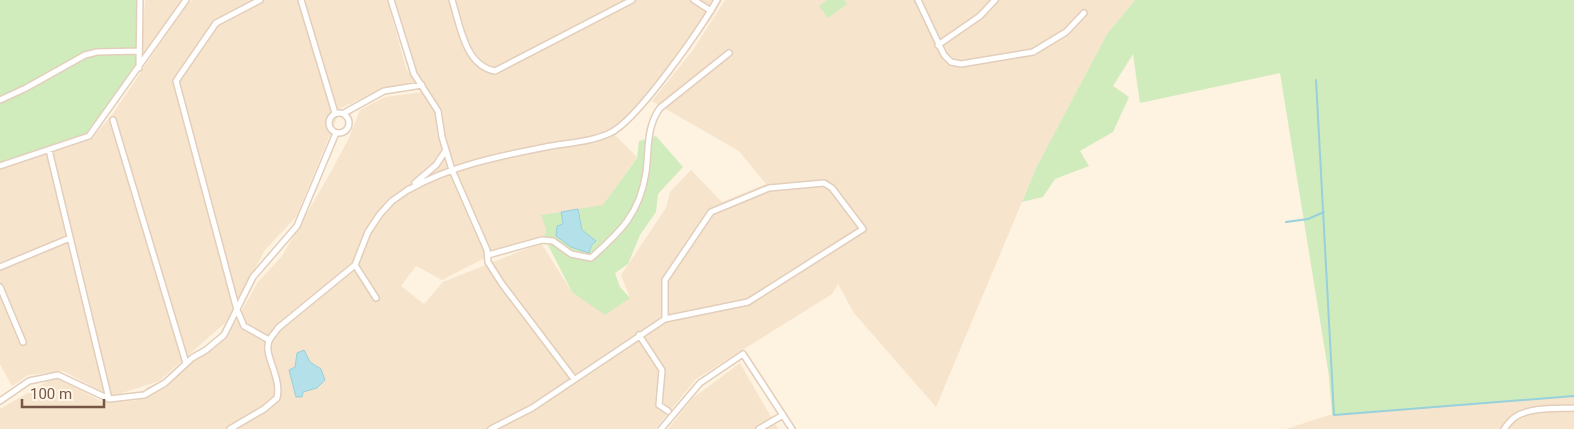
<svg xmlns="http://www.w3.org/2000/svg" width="1574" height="429" font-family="Roboto,sans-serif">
<rect width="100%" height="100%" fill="#fef2e0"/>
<!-- residential -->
<path fill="#f6e4cd" d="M 145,0 L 181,0 L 141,60 Z
M 193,0 L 387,0 L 406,68 L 409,73 L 402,30 L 393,0 L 722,0 L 712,18 L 648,103 L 615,135 L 637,157 L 603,206 L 542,215 L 546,229 L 544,237 L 498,251 L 442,280 L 416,266 L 401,286 L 424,304 L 443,282 L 541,243 L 572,292 L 630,298 L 621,275 L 666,208 L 670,192 L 691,170 L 722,202 L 766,184 L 739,151 L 652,101 L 693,50 L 725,0 L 1135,0 L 1107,34 L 1037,166 L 936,407 L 854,313 L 838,284 L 832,294 L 696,379 L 655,429 L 0,429 L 0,409 L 55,377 L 103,402 L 135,401 L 147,387 L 161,382 L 233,326 L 258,282 L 282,256 L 327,179 L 348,140 L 360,110 L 385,97 L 422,92 L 416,83 L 383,89 L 341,108 L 296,217 L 265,250 L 226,322 L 159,381 L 116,395 L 103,392 L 63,371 L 28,375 L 12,386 L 0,364 L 0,170 L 90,140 L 112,115 L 186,5 Z
M 740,363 L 778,429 L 668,429 L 693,398 Z
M 1574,397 L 1574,429 L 1286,429 L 1329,415 Z"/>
<!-- green -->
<path fill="#d0ecbd" d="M 0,0 L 139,0 L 137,65 L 89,132 L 0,163 Z
M 827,0 L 844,0 L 847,4 L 828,18 L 819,6 Z
M 1135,0 L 1574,0 L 1574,397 L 1332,415 L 1329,376 L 1280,73 L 1140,103 L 1133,54 L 1113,86 L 1129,97 L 1113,132 L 1080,151 L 1089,166 L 1055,179 L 1043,197 L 1022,202 L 1037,166 L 1107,34 Z
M 656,136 L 683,167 L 658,194 L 656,212 L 640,235 L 628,264 L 615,273 L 620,287 L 630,298 L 605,315 L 572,292 L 544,237 L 546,229 L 541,215 L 561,212 L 563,224 L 582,230 L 578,209 L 603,205 L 637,158 L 639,141 Z"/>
<!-- water -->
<path fill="#b3e0e9" stroke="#98d0db" d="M 578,209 L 582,230 L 596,241 L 591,246 L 589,253 L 571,247 L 556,236 L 557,226 L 563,224 L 561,212 Z
M 304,350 L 310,362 L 321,369 L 325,380 L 317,388 L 303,392 L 302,397 L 296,397 L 289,370 L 295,367 L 297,353 Z"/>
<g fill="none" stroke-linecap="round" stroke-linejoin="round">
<!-- stream -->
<path stroke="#98d0db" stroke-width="2" d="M 1316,80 L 1334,415 L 1574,396
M 1286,222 L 1308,219 L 1324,212"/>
<defs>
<path id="street" d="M 260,0 L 216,23 L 176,81 L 237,310 L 244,326 L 269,340
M 301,0 L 335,113
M 391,0 L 414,74 L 438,111 L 442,137 L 452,170 L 487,250 L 488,262 L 502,284 L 574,379
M 452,0 C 460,25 465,66 495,71 L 632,0
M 694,0 L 711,11
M 918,0 L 944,55 L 951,62 L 961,64 L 1033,52 L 1066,32 L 1084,13
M 938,45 L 980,16 L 995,0
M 139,68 L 140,0
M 0,100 L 26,88 L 85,55 L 97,52 L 139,51
M329 123a10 10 0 1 1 20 0a10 10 0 1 1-20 0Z
M 344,113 L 384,91 L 422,85
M 113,120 L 186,363
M 49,150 L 109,399
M 0,166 L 89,136 L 186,0
M 415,183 L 436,165 L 446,150
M 408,190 C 450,166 499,156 546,147 C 567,143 591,142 610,133 C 637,121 701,28 717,0
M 488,255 L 542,240 L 553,241 L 571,254 L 591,258 C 620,232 640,214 646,172 C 649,150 646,127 660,108 L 729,53
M 355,265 L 376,298
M 0,267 L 70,238
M 0,287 L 23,342
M 639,335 L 662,370 L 659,405 L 668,411
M 0,401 L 29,381 L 58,375 L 109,399 L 144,395 L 165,383 L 192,358 L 206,350 L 224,335 L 253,277 L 297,226 L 336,133
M 230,429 L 264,409 L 277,398 C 282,377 263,355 269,341 C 271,336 276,332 278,328 L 355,265 L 368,232 L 380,214 L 392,201 L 409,189
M 491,429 L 532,408 L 665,319 L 748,302 L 863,229 L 832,188 L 824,183 L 769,188 L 711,212 L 665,280 L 665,319
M 661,429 L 700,383 L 743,354 L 792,429
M 759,429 L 783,415
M 1504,429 C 1507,425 1511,420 1515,417 C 1530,407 1556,409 1574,408"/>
</defs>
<!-- street casing -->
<use href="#street" stroke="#e3cebb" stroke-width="8"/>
<!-- street -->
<use href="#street" stroke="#fff" stroke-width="5"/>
</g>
<!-- scale -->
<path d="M22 399v8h82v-8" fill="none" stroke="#765745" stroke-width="2.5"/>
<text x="30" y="399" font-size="15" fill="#765745" stroke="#fff6e8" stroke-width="4" paint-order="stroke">100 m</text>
</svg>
